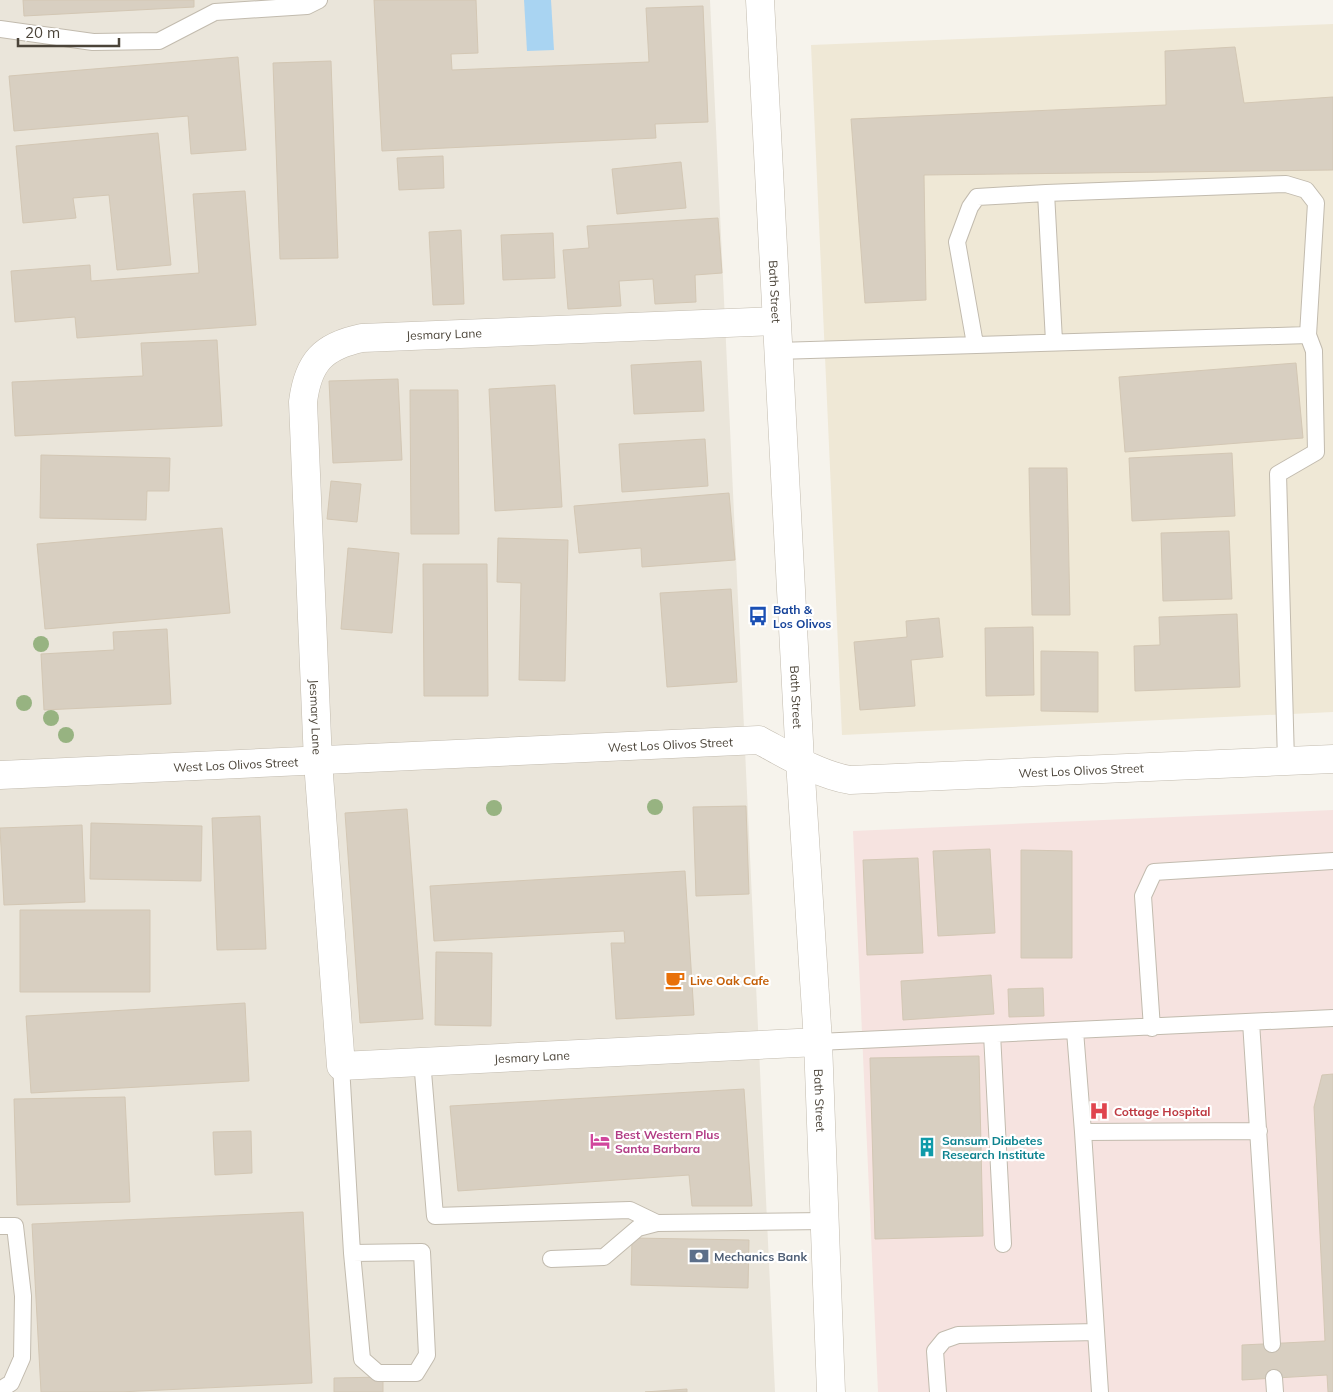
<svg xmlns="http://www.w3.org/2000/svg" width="1333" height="1392" font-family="Mulish,sans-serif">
<rect width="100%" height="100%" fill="#f6f3ec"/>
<!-- residential -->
<path fill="#eae5da" d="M 0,0 L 710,0 L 775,1392 L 0,1392 Z"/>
<!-- education -->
<path fill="#efe8d6" d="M 1333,24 L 1333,712 L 842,735 L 811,45 Z"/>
<!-- medical -->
<path fill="#f6e3e0" d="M 1333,810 L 1333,1392 L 878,1392 L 853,831 Z"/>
<!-- water -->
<path fill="#a9d4f2" d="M 524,0 L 551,0 L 554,50 L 527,51 Z"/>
<!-- building -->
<path fill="#d8cfc1" stroke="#d3c7b4" d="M 23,0 L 194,0 L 194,7 L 24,16 Z
M 374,0 L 476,0 L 478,53 L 451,54 L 452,70 L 649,62 L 646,8 L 703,6 L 708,122 L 655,124 L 656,138 L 382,151 Z
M 1235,47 L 1244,103 L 1333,97 L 1333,170 L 924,175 L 926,300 L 865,303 L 851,119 L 1166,105 L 1165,51 Z
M 238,57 L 246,150 L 191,154 L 188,116 L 14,131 L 9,76 Z
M 331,61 L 338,258 L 280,259 L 273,63 Z
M 158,133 L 171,265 L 117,270 L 109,195 L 73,198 L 76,218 L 23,223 L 16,146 Z
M 443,156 L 444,188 L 399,190 L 397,158 Z
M 681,162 L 686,208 L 617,214 L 612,169 Z
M 245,191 L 256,325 L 77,338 L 75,317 L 15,322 L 11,271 L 90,265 L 91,281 L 199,273 L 193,194 Z
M 718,218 L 722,273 L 695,275 L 696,302 L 655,304 L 653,279 L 619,281 L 621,306 L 568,309 L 563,250 L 589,248 L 587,226 Z
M 461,230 L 464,304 L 433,305 L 429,232 Z
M 553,233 L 555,278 L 503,280 L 501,235 Z
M 217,340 L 222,426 L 15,436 L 12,382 L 143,376 L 141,343 Z
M 701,361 L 704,411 L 634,414 L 631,365 Z
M 1296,363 L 1303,438 L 1125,452 L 1119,377 Z
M 398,379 L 402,460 L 333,463 L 329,381 Z
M 555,385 L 562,507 L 495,511 L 489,389 Z
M 410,390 L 458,390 L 459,534 L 411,534 Z
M 705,439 L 708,486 L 622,492 L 619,444 Z
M 1232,453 L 1235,516 L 1132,521 L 1129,458 Z
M 41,455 L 170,458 L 169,491 L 147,491 L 146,520 L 40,518 Z
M 1029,468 L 1067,468 L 1070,615 L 1032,615 Z
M 331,481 L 361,484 L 357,522 L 327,519 Z
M 729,493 L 735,560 L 642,567 L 641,548 L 579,553 L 574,506 Z
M 222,528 L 230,613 L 45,629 L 37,544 Z
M 1229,531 L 1232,599 L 1163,601 L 1161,533 Z
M 498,538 L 568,540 L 565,681 L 519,680 L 521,583 L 497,582 Z
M 348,548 L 399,553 L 392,633 L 341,629 Z
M 423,564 L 487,564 L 488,696 L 424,696 Z
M 731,589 L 737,682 L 667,687 L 660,593 Z
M 1237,614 L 1240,687 L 1135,691 L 1134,646 L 1160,645 L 1159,617 Z
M 939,618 L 943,657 L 911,660 L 915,706 L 860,710 L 854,642 L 907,637 L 906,621 Z
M 1033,627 L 1034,695 L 986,696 L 985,628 Z
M 167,629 L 171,704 L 44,710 L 41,654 L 114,650 L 113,632 Z
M 1041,651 L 1098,652 L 1098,712 L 1041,711 Z
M 746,806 L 749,894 L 696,896 L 693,807 Z
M 407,809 L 423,1019 L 360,1023 L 345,813 Z
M 260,816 L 266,949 L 217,950 L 212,818 Z
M 91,823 L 202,826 L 201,881 L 90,879 Z
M 82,825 L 85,902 L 4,905 L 0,828 Z
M 990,849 L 995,933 L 938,936 L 933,851 Z
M 1021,850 L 1072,851 L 1072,958 L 1021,958 Z
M 918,858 L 923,953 L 867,955 L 863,860 Z
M 685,871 L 694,1015 L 616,1019 L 611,943 L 625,943 L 624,931 L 434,941 L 430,886 Z
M 20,910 L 150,910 L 150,992 L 20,992 Z
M 436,952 L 492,953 L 491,1026 L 435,1025 Z
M 991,975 L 994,1014 L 903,1020 L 901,981 Z
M 1043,988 L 1044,1016 L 1009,1017 L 1008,989 Z
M 245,1003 L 249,1081 L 31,1093 L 26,1016 Z
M 979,1056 L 983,1236 L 875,1239 L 870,1058 Z
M 1333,1074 L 1333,1392 L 1328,1392 L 1327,1375 L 1242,1380 L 1242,1345 L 1325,1341 L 1314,1107 L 1322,1075 Z
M 744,1089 L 752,1206 L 692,1206 L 689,1175 L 458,1191 L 450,1106 Z
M 125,1097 L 130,1202 L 17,1205 L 14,1099 Z
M 251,1131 L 252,1173 L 215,1175 L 213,1132 Z
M 303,1212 L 312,1383 L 119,1392 L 41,1392 L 32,1224 Z
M 632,1238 L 749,1240 L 748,1288 L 631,1285 Z
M 383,1377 L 383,1392 L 334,1392 L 334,1378 Z
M 687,1389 L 687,1392 L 645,1392 Z"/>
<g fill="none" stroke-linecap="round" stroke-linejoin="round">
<defs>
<path id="lane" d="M 0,29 L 93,42 L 159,41 L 215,12 L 307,6 L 319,0
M 1054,341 L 1046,193 L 1286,184 L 1306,190 L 1316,203 L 1308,335 L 1314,351 L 1316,452 L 1278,474 L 1286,761
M 975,344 L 957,242 L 970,207 L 977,197 L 1046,193
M 777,351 L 1308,335
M 1251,1022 L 1272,1344
M 1152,1028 L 1143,896 L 1154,872 L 1333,861
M 1075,1031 L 1083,1132
M 992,1034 L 1003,1244
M 818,1042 L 1333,1018
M 422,1060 L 435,1216 L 630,1210 L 657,1223 L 825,1221
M 341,1066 L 352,1253 L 362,1359 L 378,1373 L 416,1373 L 427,1355 L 422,1252 L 352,1253
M 0,1226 L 15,1226 L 23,1296 L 22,1358 L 11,1383 L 0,1390
M 551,1259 L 604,1257 L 638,1228 L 657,1223
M 1274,1378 L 1275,1392
M 938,1392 L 935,1351 L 944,1340 L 958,1335 L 1096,1332
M 1100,1392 L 1083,1132 L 1259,1131"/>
<g id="street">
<path id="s1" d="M 760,0 L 800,761 L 818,1042 L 831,1392"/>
<path id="s2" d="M 776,321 L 362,338 C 323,346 308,362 303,402 L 318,762 L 341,1066 L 818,1042"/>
<path id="s3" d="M 0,775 L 759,740 C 787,755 819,775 850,780 L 1333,759"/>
</g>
</defs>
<!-- lane casing -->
<use href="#lane" stroke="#c2bbae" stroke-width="18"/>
<!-- street casing -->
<use href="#street" stroke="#c2bbae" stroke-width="29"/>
<!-- lane -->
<use href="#lane" stroke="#fff" stroke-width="16"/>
<!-- street -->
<use href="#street" stroke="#fff" stroke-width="28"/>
</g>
<!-- trees -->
<g fill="#97b381">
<circle cx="41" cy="644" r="8"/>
<circle cx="24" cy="703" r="8"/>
<circle cx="51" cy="718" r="8"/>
<circle cx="66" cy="735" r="8"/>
<circle cx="655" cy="807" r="8"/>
<circle cx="494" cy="808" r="8"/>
</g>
<!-- icons -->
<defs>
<symbol id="bus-bare" viewBox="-9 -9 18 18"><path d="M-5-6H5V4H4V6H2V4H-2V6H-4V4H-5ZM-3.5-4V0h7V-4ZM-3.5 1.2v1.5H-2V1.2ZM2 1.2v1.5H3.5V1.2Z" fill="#1a4fb4" stroke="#fff" stroke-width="2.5" paint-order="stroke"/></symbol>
<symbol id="cafe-bare" viewBox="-9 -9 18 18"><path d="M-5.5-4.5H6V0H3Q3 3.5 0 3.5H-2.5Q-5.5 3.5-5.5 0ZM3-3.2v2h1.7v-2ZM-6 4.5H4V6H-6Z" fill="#e8710a" stroke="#fff" stroke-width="2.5" paint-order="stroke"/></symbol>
<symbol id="hospital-bare" viewBox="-9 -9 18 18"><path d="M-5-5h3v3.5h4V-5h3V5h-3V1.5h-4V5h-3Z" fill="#e0444e" stroke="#fff" stroke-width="2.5" paint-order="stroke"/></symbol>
<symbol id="hotel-bare" viewBox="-9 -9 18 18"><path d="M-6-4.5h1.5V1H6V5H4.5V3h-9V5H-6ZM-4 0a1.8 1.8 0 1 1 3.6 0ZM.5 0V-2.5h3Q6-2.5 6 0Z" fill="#d1479c" stroke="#fff" stroke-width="2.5" paint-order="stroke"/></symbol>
<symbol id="building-bare" viewBox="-9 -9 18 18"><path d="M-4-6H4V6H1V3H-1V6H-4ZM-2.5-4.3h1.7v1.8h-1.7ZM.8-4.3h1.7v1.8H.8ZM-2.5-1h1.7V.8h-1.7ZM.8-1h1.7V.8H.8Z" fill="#0f9aa8" stroke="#fff" stroke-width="2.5" paint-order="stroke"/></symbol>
<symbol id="bank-bare" viewBox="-9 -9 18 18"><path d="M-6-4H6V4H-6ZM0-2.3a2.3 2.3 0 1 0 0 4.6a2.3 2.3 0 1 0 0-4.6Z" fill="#5c6f8a" stroke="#fff" stroke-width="2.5" paint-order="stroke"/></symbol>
</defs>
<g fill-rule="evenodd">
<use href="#bus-bare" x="744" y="602" width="28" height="28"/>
<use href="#cafe-bare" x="661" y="966" width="28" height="28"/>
<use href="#hospital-bare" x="1085" y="1097" width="28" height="28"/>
<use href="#hotel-bare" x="586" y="1127" width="28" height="28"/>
<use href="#building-bare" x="913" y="1133" width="28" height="28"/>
<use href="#bank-bare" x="685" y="1242" width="28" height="28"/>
</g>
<g text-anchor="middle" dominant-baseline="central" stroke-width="4.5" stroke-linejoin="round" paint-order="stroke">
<!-- street labels -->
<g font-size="12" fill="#4b4439" stroke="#fff">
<text stroke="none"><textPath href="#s1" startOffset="292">Bath Street</textPath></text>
<text transform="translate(444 334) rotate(-2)">Jesmary Lane</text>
<text stroke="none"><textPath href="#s1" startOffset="698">Bath Street</textPath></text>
<text stroke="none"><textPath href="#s2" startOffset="825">Jesmary Lane</textPath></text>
<text stroke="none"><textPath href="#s3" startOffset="671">West Los Olivos Street</textPath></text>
<text stroke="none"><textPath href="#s3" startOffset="236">West Los Olivos Street</textPath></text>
<text stroke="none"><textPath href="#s3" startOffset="1091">West Los Olivos Street</textPath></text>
<text stroke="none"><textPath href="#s2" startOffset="1366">Jesmary Lane</textPath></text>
<text stroke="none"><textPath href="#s1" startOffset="1102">Bath Street</textPath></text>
</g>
<!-- transit labels -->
<g font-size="12" font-weight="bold" fill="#164399" stroke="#fff" text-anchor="start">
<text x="773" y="609">Bath &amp;<tspan x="773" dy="14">Los Olivos</tspan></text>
</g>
<!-- food labels -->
<g font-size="12" font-weight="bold" fill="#c56008" stroke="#fff" text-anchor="start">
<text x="690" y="980">Live Oak Cafe</text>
</g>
<!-- health labels -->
<g font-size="12" font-weight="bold" fill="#be3a42" stroke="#fff" text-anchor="start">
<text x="1114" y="1111">Cottage Hospital</text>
</g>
<!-- hotel labels -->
<g font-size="12" font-weight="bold" fill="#b23c85" stroke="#fff" text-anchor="start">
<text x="615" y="1134">Best Western Plus<tspan x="615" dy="14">Santa Barbara</tspan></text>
</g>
<!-- culture labels -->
<g font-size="12" font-weight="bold" fill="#0d838f" stroke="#fff" text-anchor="start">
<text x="942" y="1140">Sansum Diabetes<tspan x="942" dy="14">Research Institute</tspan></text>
</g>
<!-- service labels -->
<g font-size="12" font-weight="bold" fill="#4e5e75" stroke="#fff" text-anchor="start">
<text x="714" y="1256">Mechanics Bank</text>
</g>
</g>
<!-- scale -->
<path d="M18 38v8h101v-8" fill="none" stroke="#4b4439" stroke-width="2.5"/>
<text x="25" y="38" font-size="15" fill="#4b4439" stroke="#ffffff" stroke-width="4" paint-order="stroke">20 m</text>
</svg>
